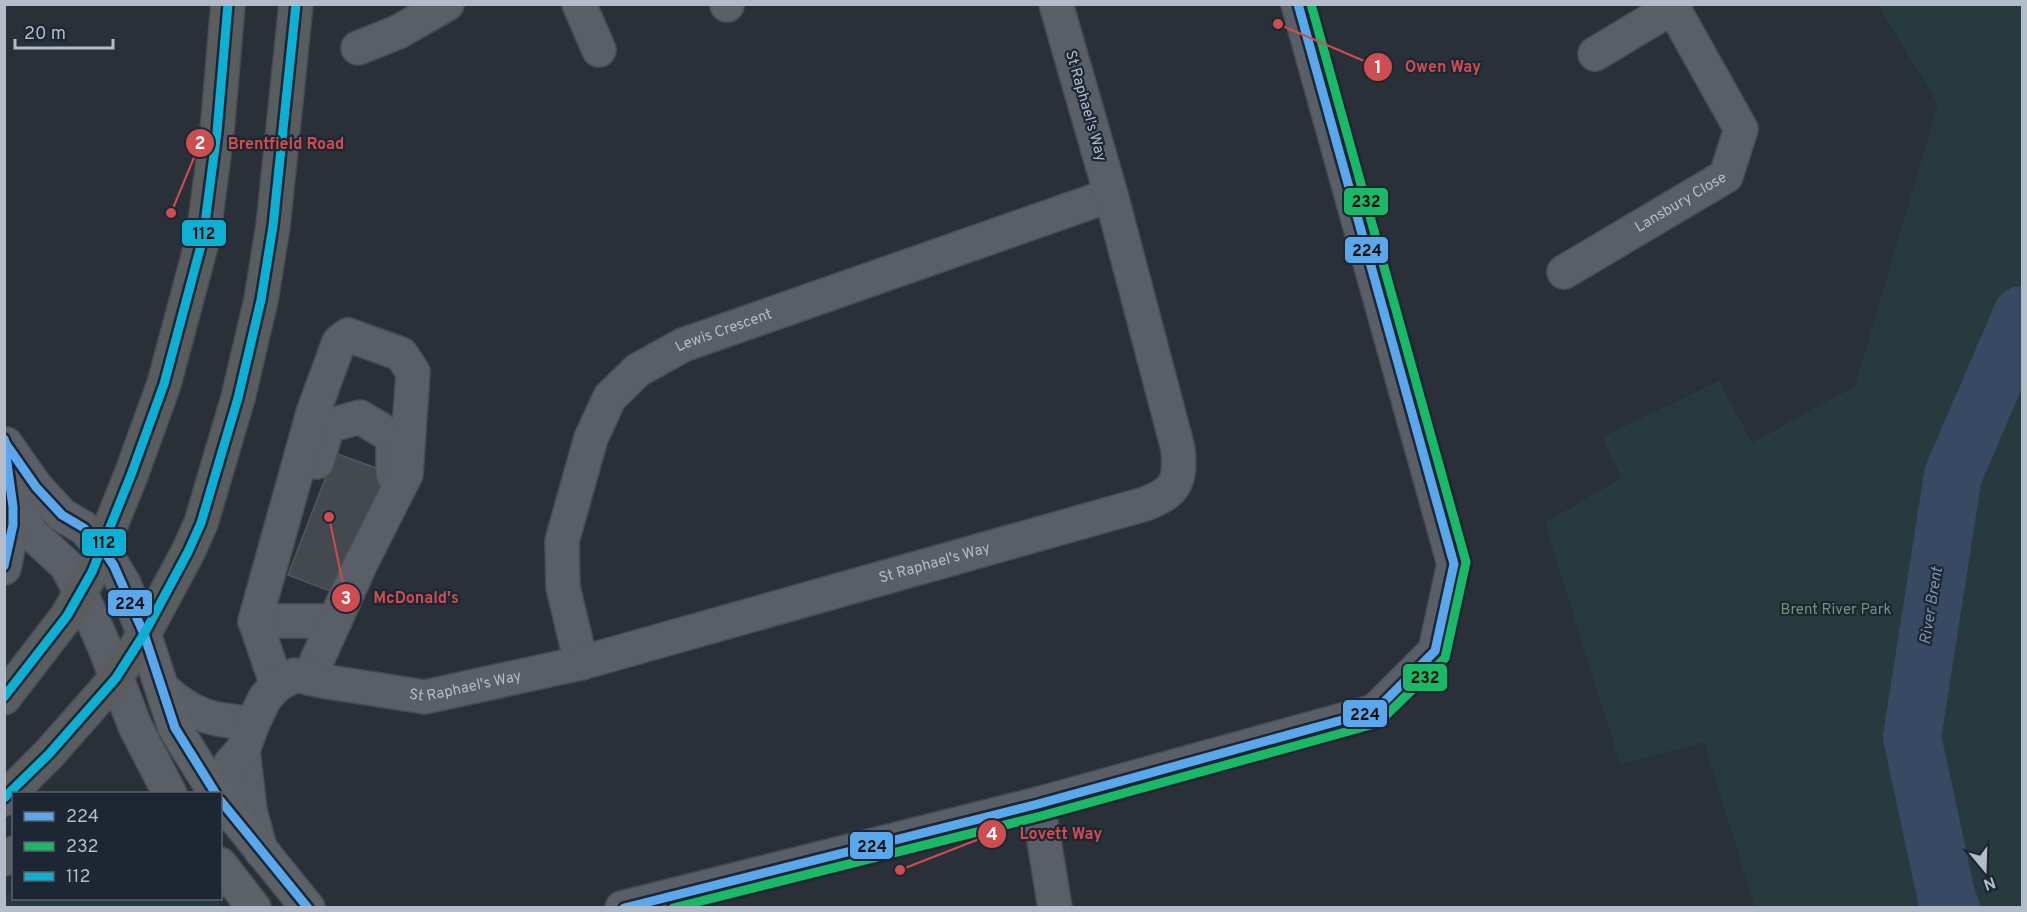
<svg xmlns="http://www.w3.org/2000/svg" width="2027" height="912" font-family="Overpass,sans-serif">
<rect width="100%" height="100%" fill="#2a3038"/>
<!-- green -->
<path fill="#273a3e" d="M 1878,5 L 2022,5 L 2022,907 L 1755,907 L 1704,742 L 1620,764 L 1545,523 L 1621,478 L 1602,437 L 1719,381 L 1752,443 L 1855,386 L 1938,104 Z
M 13,891 L 14,898 L 216,899 L 221,907 L 5,907 L 5,897 Z"/>
<g fill="none" stroke-linecap="round" stroke-linejoin="round">
<!-- river -->
<path stroke="#384963" stroke-width="58" d="M 1951,908 L 1948,904 L 1912,737 L 1953,475 L 2022,315"/>
</g>
<!-- building -->
<path fill="#444950" stroke="#52575f" stroke-width="1.5" d="M 335,453 L 387,472 L 341,595 L 288,575 Z"/>
<g fill="none" stroke-linecap="round" stroke-linejoin="round">
<defs>
<g id="minor">
<path d="M 579,4 L 599,50"/>
<path d="M 727,4 L 727,5"/>
<path d="M 358,48 L 398,32 L 447,4"/>
<path d="M 1595,54 L 1673,7"/>
<path id="s1" d="M 1564,272 L 1726,176 L 1741,129 L 1671,4"/>
<path d="M 6,444 L 36,487 L 62,515 L 84,528 L 103,549 L 124,584 L 144,634"/>
<path d="M 317,462 L 328,426 L 360,417 L 393,437 L 393,474"/>
<path d="M 12,492 L 17,506 L 31,533 L 66,565 L 81,593 L 105,648 L 135,726 L 170,794"/>
<path d="M 4,568 L 13,525 L 13,499"/>
<path d="M 255,621 L 335,621"/>
<path id="s2" d="M 581,663 L 563,587 L 562,541 L 591,438 L 610,397 L 638,370 L 683,345 L 1111,195"/>
<path d="M 277,685 L 255,621 L 313,413 L 339,342 L 348,335 L 401,354 L 413,372 L 406,474 L 361,563 L 309,678"/>
<path d="M 163,689 C 192,716 214,721 253,723"/>
<path d="M 243,750 L 250,811 L 261,851"/>
<path id="s3" d="M 216,794 L 231,763 L 243,750 L 253,723 L 265,698 L 277,685 L 295,675 L 322,681 L 425,697 L 581,663 L 1145,504 C 1176,492 1181,482 1178,449 L 1111,195 L 1056,4"/>
<path d="M 1038,804 L 1055,908"/>
<path d="M 622,908 L 1038,804 L 1375,711 L 1435,651 L 1454,564 L 1298,4"/>
</g>
<path id="major" d="M 144,634 L 175,728 L 216,794
M 220,799 L 308,908
M 220,864 L 254,908"/>
<path id="highway" d="M 4,698 L 67,616 L 92,572 L 131,475 L 164,384 L 203,238 L 217,132 L 228,4
M 4,799 L 49,754 L 116,678 L 144,634 L 188,552 L 201,523 L 238,398 L 261,300 L 273,226 L 296,4
M 4,859 L 14,853"/>
</defs>
<!-- minor casing -->
<use href="#minor" stroke="#484c53" stroke-width="36"/>
<!-- major casing -->
<use href="#major" stroke="#484c55" stroke-width="36"/>
<!-- highway casing -->
<use href="#highway" stroke="#474c53" stroke-width="36"/>
<!-- minor -->
<use href="#minor" stroke="#5a5e66" stroke-width="33"/>
<!-- major -->
<use href="#major" stroke="#5c6168" stroke-width="33"/>
<!-- highway -->
<use href="#highway" stroke="#5a5d60" stroke-width="33"/>
<defs>
<path id="bus-1" d="M 4,439 L 6,444 L 36,487 L 62,515 L 84,528 L 103,549 L 114,566 L 144,634 L 175,728 L 216,794
M 4,441 L 13,507 L 13,525 L 4,566
M 220,800 L 308,908
M 624,908 L 1038,804 L 1375,711 L 1435,651 L 1454,564 L 1298,4"/>
<path id="bus-2" d="M 673,908 L 1041,816 L 1378,723 L 1445,658 L 1466,562 L 1311,4"/>
<path id="bus-3" d="M 4,697 L 67,616 L 92,572 L 131,475 L 164,384 L 203,238 L 217,132 L 228,4
M 4,798 L 49,754 L 116,678 L 144,634 L 188,552 L 201,523 L 238,398 L 261,300 L 273,226 L 296,4"/>
</defs>
<!-- bus-1 casing -->
<use href="#bus-1" stroke="#1d2633" stroke-width="14"/>
<!-- bus-2 casing -->
<use href="#bus-2" stroke="#1d2633" stroke-width="14"/>
<!-- bus-3 casing -->
<use href="#bus-3" stroke="#1d2633" stroke-width="14"/>
<!-- bus-1 -->
<use href="#bus-1" stroke="#5aa8eb" stroke-width="9"/>
<!-- bus-2 -->
<use href="#bus-2" stroke="#1ab867" stroke-width="9"/>
<!-- bus-3 -->
<use href="#bus-3" stroke="#0dafd3" stroke-width="9"/>
</g>
<g text-anchor="middle" dominant-baseline="central" stroke-width="4.5" stroke-linejoin="round" paint-order="stroke">
<!-- street labels -->
<g font-size="15" fill="#b4bcc9" stroke="#1d2633">
<text transform="translate(1085 106) rotate(74)">St Raphael's Way</text>
<text stroke="none"><textPath href="#s1" startOffset="136">Lansbury Close</textPath></text>
<text stroke="none"><textPath href="#s2" startOffset="410">Lewis Crescent</textPath></text>
<text stroke="none"><textPath href="#s3" startOffset="806">St Raphael's Way</textPath></text>
<text stroke="none"><textPath href="#s3" startOffset="320">St Raphael's Way</textPath></text>
</g>
<!-- park labels -->
<g font-size="15" fill="#6b9a76" stroke="#1d2633">
<text x="1836" y="610">Brent River Park</text>
</g>
<!-- water labels -->
<g font-size="16" font-style="italic" fill="#7c92b1" stroke="#1d2633">
<text transform="translate(1932 606) rotate(-81)">River Brent</text>
</g>
</g>
<!-- callouts -->
<path fill="none" stroke="#ce4d50" stroke-width="2" d="M1278 24L1378 67M171 213L200 143M329 517L346 598M900 870L992 834"/>
<g fill="#ce4d50" stroke="#1d2633" stroke-width="2">
<circle cx="1278" cy="24" r="6"/>
<circle cx="171" cy="213" r="6"/>
<circle cx="329" cy="517" r="6"/>
<circle cx="900" cy="870" r="6"/>
<circle cx="1378" cy="67" r="15"/>
<circle cx="200" cy="143" r="15"/>
<circle cx="346" cy="598" r="15"/>
<circle cx="992" cy="834" r="15"/>
</g>
<g font-size="18" text-anchor="middle" font-weight="bold" fill="#fff">
<text x="1378" y="73">1</text>
<text x="200" y="149">2</text>
<text x="346" y="604">3</text>
<text x="992" y="840">4</text>
</g>
<g font-size="16" text-anchor="middle" font-weight="bold" fill="#ce4d50" stroke="#1d2633" stroke-width="4.5" stroke-linejoin="round" paint-order="stroke">
<text x="1443" y="72">Owen Way</text>
<text x="286" y="149">Brentfield Road</text>
<text x="416" y="603">McDonald's</text>
<text x="1061" y="839">Lovett Way</text>
</g>
<g stroke="#1d2633" stroke-width="2">
<rect x="1343" y="187" width="46" height="29" rx="6" fill="#1ab867"/>
<rect x="181" y="219" width="46" height="28" rx="6" fill="#0dafd3"/>
<rect x="1344" y="236" width="45" height="28" rx="6" fill="#5aa8eb"/>
<rect x="81" y="528" width="46" height="29" rx="6" fill="#0dafd3"/>
<rect x="107" y="589" width="46" height="28" rx="6" fill="#5aa8eb"/>
<rect x="1402" y="663" width="46" height="29" rx="6" fill="#1ab867"/>
<rect x="1342" y="699" width="46" height="29" rx="6" fill="#5aa8eb"/>
<rect x="849" y="831" width="45" height="29" rx="6" fill="#5aa8eb"/>
</g>
<g font-size="16" text-anchor="middle" font-weight="bold" fill="#111">
<text x="1366" y="207">232</text>
<text x="204" y="239">112</text>
<text x="1367" y="256">224</text>
<text x="104" y="548">112</text>
<text x="130" y="609">224</text>
<text x="1425" y="683">232</text>
<text x="1365" y="720">224</text>
<text x="872" y="852">224</text>
</g>
<!-- border -->
<rect width="2027" height="912" fill="none" stroke="#b4bcc9" stroke-width="12"/>
<!-- legend -->
<rect x="12" y="792" width="210" height="108" fill="#1d2633" stroke="#59626f" stroke-width="1.5"/>
<rect x="24" y="812" width="30" height="9" fill="#5aa8eb" stroke="#59626f" stroke-width="1.5"/>
<text x="66" y="822" font-size="18" fill="#b4bcc9">224</text>
<rect x="24" y="842" width="30" height="9" fill="#1ab867" stroke="#59626f" stroke-width="1.5"/>
<text x="66" y="852" font-size="18" fill="#b4bcc9">232</text>
<rect x="24" y="872" width="30" height="9" fill="#0dafd3" stroke="#59626f" stroke-width="1.5"/>
<text x="66" y="882" font-size="18" fill="#b4bcc9">112</text>
<!-- north arrow -->
<g transform="translate(1985 870) rotate(161)" stroke="#1d2633" stroke-width="4.5" paint-order="stroke">
<path d="M0-4.5L10 22L0 15L-10 22Z" fill="#b4bcc9"/>
<text y="-9" font-size="16" font-weight="bold" text-anchor="middle" fill="#b4bcc9">N</text>
</g>
<!-- scale -->
<path d="M15 39v9h98v-9" fill="none" stroke="#b4bcc9" stroke-width="3"/>
<text x="24" y="39" font-size="18" fill="#b4bcc9" stroke="#1d2633" stroke-width="4.5" paint-order="stroke">20 m</text>
</svg>
